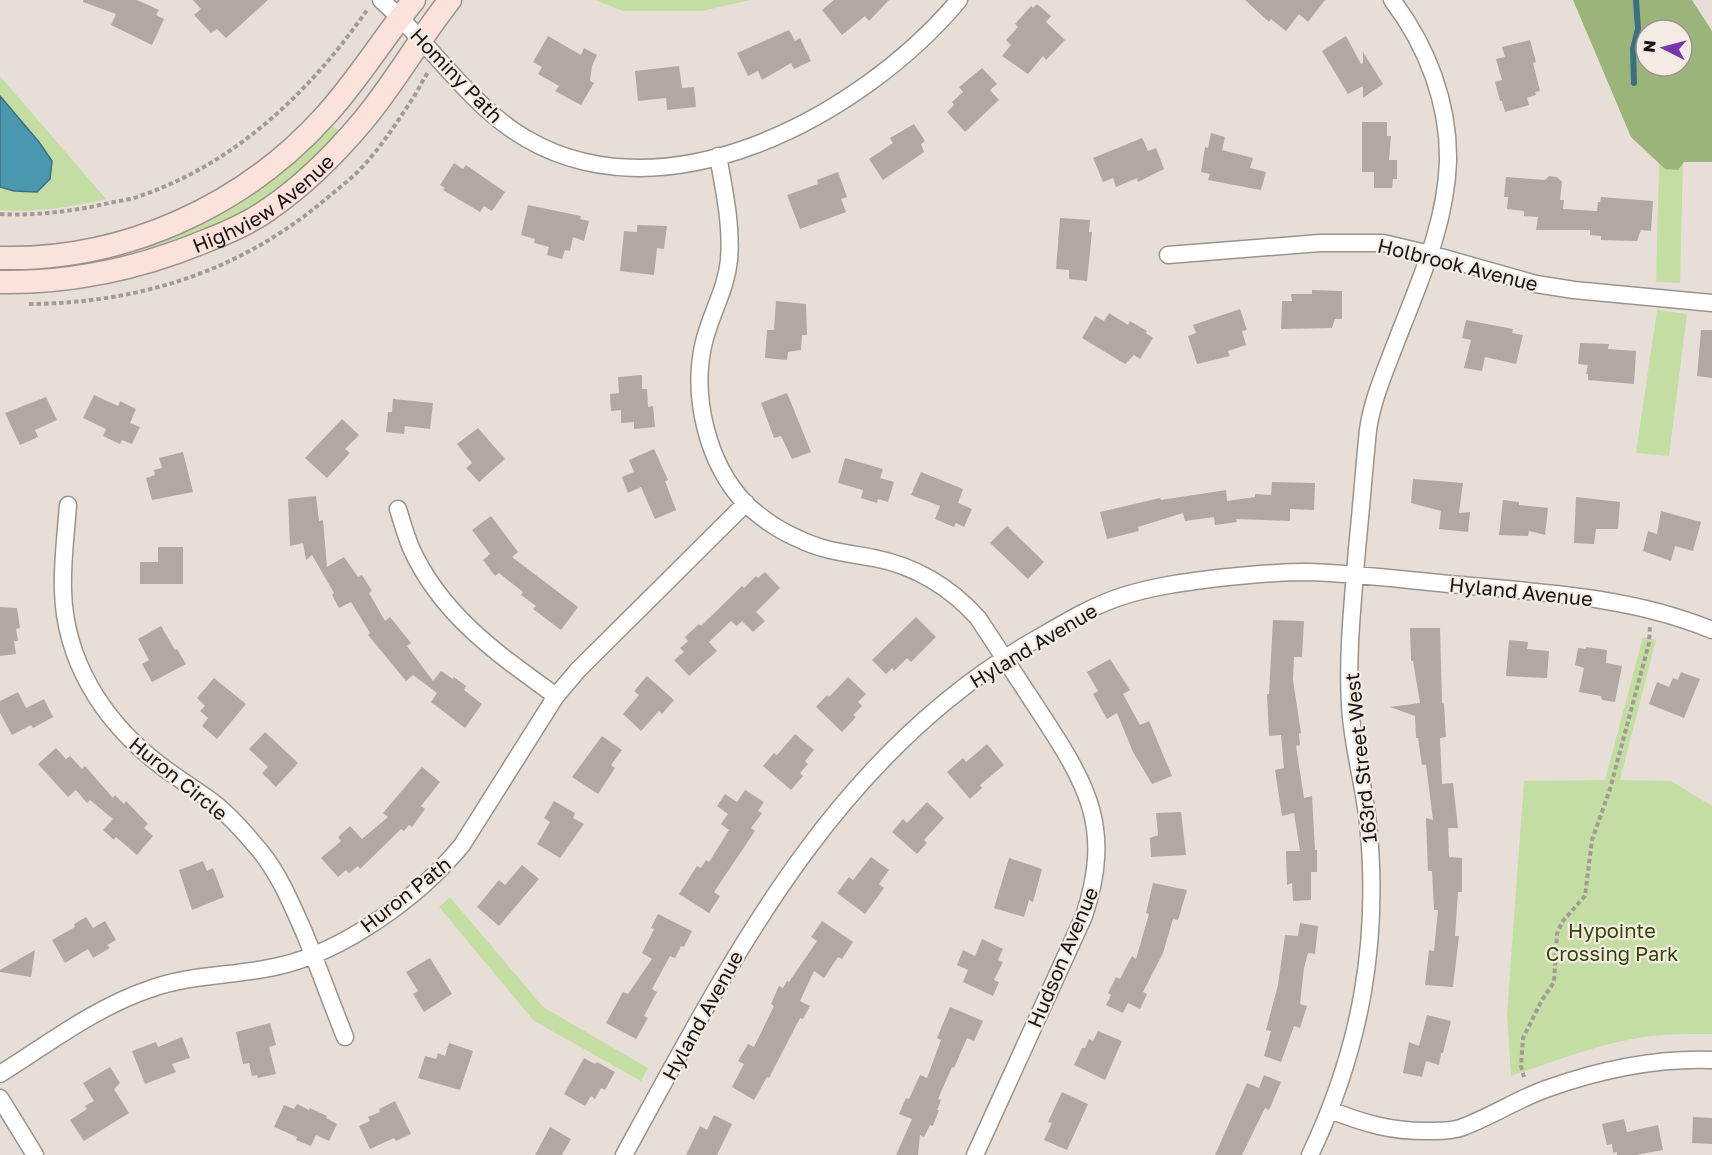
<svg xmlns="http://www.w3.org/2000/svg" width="1712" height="1155" font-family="'Golos Text',sans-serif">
<rect width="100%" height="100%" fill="#e7dfd7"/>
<!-- green -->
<path fill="#c4dda3" d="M 595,0 L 750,0 L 702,11 L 623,11 Z
M 0,76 L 106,199 C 71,207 36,213 0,210 L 0,187 L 14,191 L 39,142 L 0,96 Z
M 330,124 L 341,132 C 313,165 265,206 226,224 C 201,235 174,243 148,253 L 145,243 Z
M 1683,162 L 1680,283 L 1656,282 L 1659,164 L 1665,169 Z
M 1657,310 L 1687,314 L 1669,456 L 1636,453 Z
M 1643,637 L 1656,640 L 1620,780 L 1671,781 L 1712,806 L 1712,1034 C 1692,1034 1671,1034 1651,1036 C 1603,1042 1557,1060 1511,1076 L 1507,1014 L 1524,781 L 1605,780 Z
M 450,897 L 543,1007 L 648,1068 L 641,1081 L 534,1021 L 439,907 Z"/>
<!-- forest -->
<path fill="#9bb479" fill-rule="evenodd" d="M 1573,0 L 1692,0 L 1712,31 L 1712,162 L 1684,162 L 1678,170 L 1665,169 L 1631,137 ZM 1646,30 L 1682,30 L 1682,66 L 1646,66 Z"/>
<!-- water -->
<path fill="#4a98b0" stroke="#3b7080" stroke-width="1.5" d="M 0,96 L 39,142 L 52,161 L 50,179 L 37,192 L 14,191 L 0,187 Z"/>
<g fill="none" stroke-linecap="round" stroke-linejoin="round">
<!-- stream -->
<path stroke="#3b7080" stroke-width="6" d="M 1634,83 L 1633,49 L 1638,29 L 1636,0"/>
</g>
<!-- building -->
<path fill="#b1a8a1" d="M 83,0 L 137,0 L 159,10 L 156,15 L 164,19 L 152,45 L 111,25 L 116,14 L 83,2 Z
M 193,0 L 268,0 L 226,38 L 217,29 L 211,33 L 194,15 L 201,9 Z
M 834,0 L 889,0 L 869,21 L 865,16 L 842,35 L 822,10 Z
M 1245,0 L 1325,0 L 1308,22 L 1299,14 L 1286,31 L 1271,19 L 1269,22 Z
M 1037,4 L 1051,16 L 1046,22 L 1065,40 L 1046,60 L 1043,56 L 1028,74 L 1002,56 L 1011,45 L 1006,40 L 1018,27 L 1015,24 L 1031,6 L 1033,8 Z
M 789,30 L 795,41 L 800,38 L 811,61 L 794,69 L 791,63 L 762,80 L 758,71 L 748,76 L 737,53 Z
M 548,36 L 581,55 L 584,48 L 597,55 L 592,66 L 590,81 L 594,83 L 581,105 L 555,91 L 559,86 L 538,74 L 542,67 L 533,62 Z
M 1346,36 L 1361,64 L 1363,63 L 1363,52 L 1383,84 L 1363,98 L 1363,86 L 1348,94 L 1322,51 Z
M 1530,40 L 1536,62 L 1533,63 L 1540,91 L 1535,92 L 1536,95 L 1527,98 L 1529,105 L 1505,112 L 1502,101 L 1500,101 L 1495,82 L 1502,80 L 1496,59 L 1505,57 L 1502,47 Z
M 679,66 L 682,88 L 694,87 L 696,107 L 667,110 L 666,98 L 638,101 L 635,71 Z
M 982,68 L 997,84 L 990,90 L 999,100 L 965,132 L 947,112 L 954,105 L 952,102 L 963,92 L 959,87 Z
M 1362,122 L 1387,122 L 1387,136 L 1391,136 L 1389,160 L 1397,160 L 1397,179 L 1393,179 L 1392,188 L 1374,188 L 1374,172 L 1362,172 Z
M 914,124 L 925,141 L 921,144 L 924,152 L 883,180 L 869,159 L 893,143 L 890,138 Z
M 1211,133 L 1225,137 L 1222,150 L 1253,158 L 1250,168 L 1266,172 L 1261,190 L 1208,180 L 1210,174 L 1201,172 L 1205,147 L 1208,148 Z
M 1142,138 L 1148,151 L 1156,148 L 1164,169 L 1138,182 L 1137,178 L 1116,187 L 1113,178 L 1103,182 L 1093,158 Z
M 454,163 L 463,169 L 466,165 L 505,192 L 492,211 L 484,206 L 480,212 L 443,190 L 445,188 L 440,185 Z
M 838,172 L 847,197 L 841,199 L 846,212 L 800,229 L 787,195 L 818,184 L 817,180 Z
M 1549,176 L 1557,177 L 1562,182 L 1560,200 L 1564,200 L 1563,209 L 1597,211 L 1598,202 L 1600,202 L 1601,197 L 1653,201 L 1651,231 L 1641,230 L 1637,241 L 1601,240 L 1601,236 L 1590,235 L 1590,230 L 1536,230 L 1538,217 L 1524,216 L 1524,211 L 1507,209 L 1508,197 L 1504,197 L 1506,177 L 1545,180 Z
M 528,205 L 581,216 L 580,219 L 589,221 L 584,241 L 573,237 L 570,251 L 565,250 L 562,259 L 547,255 L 549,247 L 534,243 L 535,239 L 521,235 Z
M 1060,218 L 1090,220 L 1089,232 L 1092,232 L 1087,281 L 1069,279 L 1069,270 L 1056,269 Z
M 637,225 L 667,226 L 664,249 L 657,248 L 654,275 L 620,271 L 624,231 L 637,232 Z
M 1312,290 L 1342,291 L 1342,319 L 1335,319 L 1332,328 L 1281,329 L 1282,301 L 1292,301 L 1291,294 L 1312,294 Z
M 776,301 L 806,304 L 807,335 L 802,335 L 801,350 L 788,352 L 787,360 L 765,358 L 767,330 L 774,330 Z
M 1240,309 L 1247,330 L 1242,331 L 1246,345 L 1228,351 L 1230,356 L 1197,364 L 1188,336 L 1196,333 L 1193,325 Z
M 1109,313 L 1128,325 L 1130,321 L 1147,331 L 1146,333 L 1153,338 L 1140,359 L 1134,355 L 1125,364 L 1082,338 L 1095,316 L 1104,321 Z
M 1466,320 L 1513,329 L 1512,333 L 1523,335 L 1516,364 L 1485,357 L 1482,371 L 1464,368 L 1471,340 L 1462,338 Z
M 1701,330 L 1712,330 L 1712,378 L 1697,376 Z
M 1580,343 L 1609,344 L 1608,349 L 1636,351 L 1634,384 L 1588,380 L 1588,374 L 1586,374 L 1588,365 L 1578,364 Z
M 642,375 L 642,389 L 647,389 L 648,407 L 653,406 L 655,427 L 634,429 L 634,422 L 621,423 L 621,410 L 611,411 L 610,394 L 619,393 L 618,377 Z
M 787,393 L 811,452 L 792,459 L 781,436 L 774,438 L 761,403 Z
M 94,395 L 118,406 L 120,401 L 136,409 L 130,423 L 140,427 L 132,444 L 122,440 L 120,444 L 103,436 L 106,429 L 83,418 Z
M 46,397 L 57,420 L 35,430 L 38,437 L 20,445 L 5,413 Z
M 393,399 L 433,403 L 430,429 L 405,426 L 404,434 L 386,432 L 388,412 L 392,412 Z
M 342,419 L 359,435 L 345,449 L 350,453 L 327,478 L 305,458 Z
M 478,428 L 505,459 L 479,482 L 466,468 L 472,463 L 457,444 Z
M 654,449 L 668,480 L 665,481 L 676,510 L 655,519 L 641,487 L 628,493 L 622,477 L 634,472 L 629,460 Z
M 183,452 L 193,492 L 152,500 L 146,478 L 155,475 L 154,470 L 162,468 L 159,458 Z
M 845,458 L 883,469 L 880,478 L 894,482 L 888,502 L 878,499 L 877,503 L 861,498 L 863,490 L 838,483 Z
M 921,472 L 963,489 L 958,503 L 972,509 L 964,527 L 956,523 L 954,527 L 935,519 L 940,506 L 911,495 Z
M 1413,479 L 1463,483 L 1459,513 L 1470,512 L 1468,532 L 1439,529 L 1441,511 L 1411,503 Z
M 1272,482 L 1315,483 L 1314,510 L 1290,509 L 1290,521 L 1236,519 L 1237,522 L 1215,525 L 1214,517 L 1185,521 L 1183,513 L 1138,527 L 1139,531 L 1107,539 L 1100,512 L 1160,498 L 1161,500 L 1226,490 L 1227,501 L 1255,497 L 1255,494 L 1271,495 Z
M 316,496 L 319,521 L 323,520 L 327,567 L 344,557 L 358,577 L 362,575 L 372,591 L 369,593 L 385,621 L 390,617 L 411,643 L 407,646 L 433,681 L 441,671 L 453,679 L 454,677 L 466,686 L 464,690 L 482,704 L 465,728 L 431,702 L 437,693 L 413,675 L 406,681 L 368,635 L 370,633 L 351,602 L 339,608 L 332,595 L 334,593 L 312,555 L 306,560 L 303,543 L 290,546 L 288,499 Z
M 1576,497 L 1620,502 L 1618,529 L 1596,529 L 1594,544 L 1574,543 Z
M 1503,500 L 1519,502 L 1519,505 L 1548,508 L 1545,535 L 1529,531 L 1528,536 L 1499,535 Z
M 1661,511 L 1701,522 L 1693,551 L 1675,546 L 1671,561 L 1643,551 L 1648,531 L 1657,534 Z
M 491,516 L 518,552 L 512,557 L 578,607 L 561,630 L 533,609 L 536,606 L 521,595 L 523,592 L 499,573 L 495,576 L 483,560 L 490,554 L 472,530 Z
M 1007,526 L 1044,562 L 1028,579 L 990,543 Z
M 158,547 L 183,547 L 183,584 L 140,584 L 140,562 L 158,562 Z
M 765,572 L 780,588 L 756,612 L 765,621 L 753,632 L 742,621 L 737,626 L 731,621 L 709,642 L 717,651 L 689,676 L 674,660 L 684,652 L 680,648 L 688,641 L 685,637 L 699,624 L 701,626 L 742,586 L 744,588 L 756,576 L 758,578 Z
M 0,607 L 17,608 L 20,628 L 16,629 L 18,641 L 14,641 L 16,654 L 0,656 Z
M 916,617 L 936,637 L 911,662 L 907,658 L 894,671 L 892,668 L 886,674 L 872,660 Z
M 1273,620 L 1304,621 L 1302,657 L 1294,657 L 1293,680 L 1301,733 L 1299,734 L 1300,745 L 1296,746 L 1304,798 L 1312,796 L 1315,850 L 1317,850 L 1317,872 L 1311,872 L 1311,900 L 1293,901 L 1292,883 L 1287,885 L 1286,851 L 1300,851 L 1294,813 L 1282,816 L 1275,770 L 1284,768 L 1281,735 L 1269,736 L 1267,694 L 1269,694 Z
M 161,626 L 175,650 L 177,649 L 186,664 L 152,682 L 142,664 L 149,660 L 138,639 Z
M 1410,628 L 1440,628 L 1442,703 L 1444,704 L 1446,737 L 1440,738 L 1442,784 L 1453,783 L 1458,828 L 1448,828 L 1449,857 L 1462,858 L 1462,892 L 1458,892 L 1455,936 L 1459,936 L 1453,987 L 1425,985 L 1429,950 L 1434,951 L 1438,910 L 1434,910 L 1432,871 L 1428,871 L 1426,818 L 1433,820 L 1426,765 L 1422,765 L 1418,738 L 1416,738 L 1415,716 L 1390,707 L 1420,703 L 1413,661 L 1411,661 Z
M 1509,640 L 1528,642 L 1527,649 L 1549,651 L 1547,678 L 1506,676 Z
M 1586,647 L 1607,650 L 1606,663 L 1622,666 L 1615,702 L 1602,700 L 1601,696 L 1579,692 L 1584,668 L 1575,665 L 1578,648 L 1586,649 Z
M 1110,659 L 1130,690 L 1123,694 L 1140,725 L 1149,721 L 1172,776 L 1152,784 L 1133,752 L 1117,713 L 1107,719 L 1093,694 L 1098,691 L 1087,672 Z
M 1681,672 L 1700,679 L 1684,718 L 1649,704 L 1657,682 L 1669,687 L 1673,678 L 1678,680 Z
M 647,676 L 674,700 L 662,714 L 659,711 L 641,731 L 623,714 L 639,695 L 634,691 Z
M 848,677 L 866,694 L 858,702 L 862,706 L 853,715 L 856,717 L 842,732 L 816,707 L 827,695 L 829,697 Z
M 214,678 L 246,704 L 217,739 L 202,726 L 208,718 L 200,711 L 205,706 L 197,698 Z
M 18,692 L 26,708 L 44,699 L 53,717 L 33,728 L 31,725 L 12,735 L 0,713 L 0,701 Z
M 265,732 L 298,763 L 276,787 L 262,773 L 268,767 L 249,749 Z
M 795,734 L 814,750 L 805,761 L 808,764 L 800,773 L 803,776 L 791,790 L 763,766 L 774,753 L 777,755 Z
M 602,736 L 622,750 L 611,765 L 615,768 L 598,794 L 572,777 Z
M 987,744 L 1004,765 L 980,785 L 982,788 L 970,799 L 947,772 L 963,758 L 966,762 Z
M 56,748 L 66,759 L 70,756 L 82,769 L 85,766 L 113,798 L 115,795 L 124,804 L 126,801 L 148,824 L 144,828 L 153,836 L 137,855 L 116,837 L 114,840 L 103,830 L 113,819 L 90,800 L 87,803 L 76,790 L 68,797 L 38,764 Z
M 422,767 L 440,782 L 421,806 L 425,809 L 412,827 L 409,825 L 404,831 L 401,829 L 360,869 L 358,866 L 349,873 L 346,870 L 338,877 L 321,858 L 341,841 L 338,837 L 350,826 L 362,839 L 388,817 L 383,813 Z
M 745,790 L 764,802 L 758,811 L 762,813 L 751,828 L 755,831 L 714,892 L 720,896 L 709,913 L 679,894 L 697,866 L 701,868 L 706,860 L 709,862 L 729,830 L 721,824 L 728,814 L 717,806 L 725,794 L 737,802 Z
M 554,801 L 575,813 L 573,818 L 584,824 L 560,858 L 537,844 L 550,822 L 544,818 Z
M 927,802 L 944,818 L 924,840 L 927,843 L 917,854 L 892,832 L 903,819 L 907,823 Z
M 1181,812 L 1186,855 L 1151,857 L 1150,838 L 1158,835 L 1156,813 Z
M 871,857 L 889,870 L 879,884 L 884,888 L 865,914 L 837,893 L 849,877 L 853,880 Z
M 1009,858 L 1042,869 L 1033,902 L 1029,900 L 1024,917 L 994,908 Z
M 203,861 L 207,871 L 213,868 L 224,897 L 192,910 L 179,870 Z
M 522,865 L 539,879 L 499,926 L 477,907 L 499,880 L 505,885 Z
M 1153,883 L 1187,890 L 1178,920 L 1173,919 L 1163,953 L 1143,992 L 1147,994 L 1140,1009 L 1128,1003 L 1123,1013 L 1106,1005 L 1111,995 L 1108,993 L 1116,977 L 1120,979 L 1132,956 L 1136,959 L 1149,914 L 1146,913 Z
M 658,914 L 692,931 L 684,947 L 681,946 L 675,958 L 670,956 L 652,989 L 657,992 L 644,1016 L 648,1018 L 636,1039 L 606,1023 L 623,992 L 628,994 L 652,959 L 642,953 L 654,929 L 651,928 Z
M 86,917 L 93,928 L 105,921 L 116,940 L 107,945 L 110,948 L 93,958 L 88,949 L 65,963 L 52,940 L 75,927 L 74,924 Z
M 822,921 L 853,942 L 842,959 L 838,957 L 824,978 L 814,971 L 800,1001 L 810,1006 L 803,1019 L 800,1018 L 769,1078 L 767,1077 L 754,1100 L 732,1087 L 744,1064 L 738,1061 L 748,1044 L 754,1047 L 774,1006 L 771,1004 L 779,986 L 783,988 L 787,981 L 789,982 L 817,941 L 811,937 Z
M 1300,923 L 1318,926 L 1315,954 L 1308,953 L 1304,968 L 1300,1004 L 1307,1006 L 1300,1028 L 1294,1026 L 1281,1062 L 1264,1056 L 1271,1031 L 1266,1030 L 1278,985 L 1285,935 L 1298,936 Z
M 982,939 L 1003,949 L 998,960 L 1003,962 L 994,980 L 999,982 L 993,996 L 963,982 L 968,970 L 957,965 L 963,950 L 975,956 Z
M 35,950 L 31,977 L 0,972 L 0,970 Z
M 430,958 L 452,994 L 424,1012 L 413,994 L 418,991 L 406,972 Z
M 950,1007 L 983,1021 L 974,1041 L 967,1038 L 954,1068 L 952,1067 L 938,1099 L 941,1100 L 937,1110 L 939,1110 L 933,1126 L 930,1125 L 924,1137 L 920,1135 L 918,1155 L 896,1155 L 912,1119 L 899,1114 L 906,1098 L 909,1099 L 920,1075 L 927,1078 L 941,1040 L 937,1038 Z
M 1427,1015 L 1451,1021 L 1443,1053 L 1441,1053 L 1439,1065 L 1426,1061 L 1422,1077 L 1403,1073 L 1409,1042 L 1419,1046 Z
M 270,1023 L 276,1045 L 269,1047 L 276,1074 L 258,1078 L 257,1075 L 252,1076 L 249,1063 L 243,1064 L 236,1032 Z
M 1098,1031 L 1122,1041 L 1105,1080 L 1074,1065 L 1082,1048 L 1085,1048 L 1089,1039 L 1093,1041 Z
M 182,1037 L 190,1058 L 172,1064 L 176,1072 L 145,1084 L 132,1051 L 156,1042 L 158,1047 Z
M 449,1043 L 473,1051 L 460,1090 L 418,1078 L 425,1056 L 436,1059 L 438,1053 L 445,1056 Z
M 584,1058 L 595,1064 L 597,1062 L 615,1072 L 605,1090 L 601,1088 L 595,1099 L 591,1096 L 585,1106 L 564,1094 Z
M 110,1067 L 120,1083 L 114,1089 L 129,1113 L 84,1141 L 70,1120 L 87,1109 L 85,1106 L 94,1101 L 83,1083 Z
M 1264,1075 L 1281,1082 L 1269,1110 L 1265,1108 L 1242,1155 L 1215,1155 L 1247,1083 L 1259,1088 Z
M 1062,1092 L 1088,1104 L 1067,1150 L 1044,1140 L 1052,1123 L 1048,1122 Z
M 395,1101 L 411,1134 L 396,1141 L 394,1138 L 370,1149 L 359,1126 L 370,1121 L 368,1117 L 380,1112 L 379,1109 Z
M 297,1104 L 309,1110 L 310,1108 L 327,1116 L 326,1118 L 337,1124 L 329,1141 L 316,1135 L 311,1146 L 296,1140 L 297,1137 L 274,1127 L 284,1105 L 294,1109 Z
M 714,1115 L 732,1124 L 717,1155 L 686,1155 L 700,1126 L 707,1130 Z
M 1693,1117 L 1712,1118 L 1712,1144 L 1692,1143 Z
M 1624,1119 L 1627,1132 L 1658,1125 L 1663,1150 L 1636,1155 L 1617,1155 L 1617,1152 L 1613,1153 L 1612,1144 L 1607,1145 L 1602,1124 Z
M 550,1127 L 571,1139 L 562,1155 L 535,1155 Z"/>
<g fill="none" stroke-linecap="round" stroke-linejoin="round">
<defs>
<path id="street" d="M 381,0 C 427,40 464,97 514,131 C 658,228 862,116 959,0
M 718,156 C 724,190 732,225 729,260 C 726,290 711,313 704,342 C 691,395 707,464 746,504 C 761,518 780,531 799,539 C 823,551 847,553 874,558 C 915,566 950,587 978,618 C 999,650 1020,682 1041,714 C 1088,786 1113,828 1084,916 L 975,1155
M 1168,255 L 1320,243 L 1383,243 L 1430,254 L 1536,284 L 1574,290 L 1712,303
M 68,505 C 66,533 62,562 63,591 C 65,660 102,719 155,761 C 172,775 192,787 210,800 C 229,814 246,834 261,852 C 280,876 291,903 304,932 C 318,966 331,1002 345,1037
M 398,509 C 402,522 406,536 411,548 C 441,615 499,655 556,696
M 0,1074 C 48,1044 96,1007 150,989 C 191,974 236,976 279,966 C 345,951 420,896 462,845 L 556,696 L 578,670 L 746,503
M 0,1098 L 35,1155
M 1330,1110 C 1366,1124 1393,1132 1432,1131 C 1442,1131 1454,1131 1463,1127 C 1492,1116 1518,1099 1546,1089 C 1599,1070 1656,1058 1712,1060
M 624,1155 C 730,963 830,761 1026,645 C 1058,627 1088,607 1123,596 C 1154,586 1186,582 1218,578 C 1247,575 1277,572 1306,572 C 1348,573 1389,578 1429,582 C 1524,592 1623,593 1712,630
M 1310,1155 C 1361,1048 1380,941 1368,823 C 1364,784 1352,745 1350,705 C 1347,653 1353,601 1357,549 C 1361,510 1364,470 1368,430 C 1372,402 1383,376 1393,350 C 1416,289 1446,228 1448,161 C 1449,103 1427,46 1392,0"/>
<g id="secondary">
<path d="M 0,258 C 123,261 243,207 325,116 C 358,80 383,38 414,0"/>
<path id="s1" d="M 0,282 C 72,283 142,268 208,240 C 229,232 251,222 269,209 C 304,185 335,154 362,122 C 394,84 419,39 450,0"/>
</g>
</defs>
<!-- street casing -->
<use href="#street" stroke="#9a938b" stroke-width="19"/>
<!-- secondary casing -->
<use href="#secondary" stroke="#9a938b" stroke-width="25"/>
<!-- path -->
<path stroke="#a29b95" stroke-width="4" stroke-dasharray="4.5 3" stroke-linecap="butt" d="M 0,214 C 32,216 64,212 96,206 C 110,202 126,201 140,196 C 236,163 310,92 367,10
M 29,304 C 141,303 241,271 327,198 C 340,187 354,177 365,164 C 383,144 398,121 413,98 C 419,89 423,79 429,71
M 1524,1077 L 1521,1066 L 1523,1038 L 1542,1000 L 1554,982 L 1557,934 L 1562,922 L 1585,896 L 1592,840 L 1610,789 L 1649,643 L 1650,626"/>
<!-- street -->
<use href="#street" stroke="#fff" stroke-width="16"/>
<!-- secondary -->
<use href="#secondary" stroke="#fbe2da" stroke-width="22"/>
</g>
<g text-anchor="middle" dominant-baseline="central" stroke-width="4.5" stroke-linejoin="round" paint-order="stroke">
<!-- street labels -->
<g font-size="20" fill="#171411" stroke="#f4ece4">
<text transform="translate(457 75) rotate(46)">Hominy Path</text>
<text stroke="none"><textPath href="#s1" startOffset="280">Highview Avenue</textPath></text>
<text transform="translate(1458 264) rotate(14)">Holbrook Avenue</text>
<text transform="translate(1521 591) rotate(6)">Hyland Avenue</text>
<text transform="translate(1033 645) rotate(-31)">Hyland Avenue</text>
<text transform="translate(1360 758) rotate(-96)">163rd Street West</text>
<text transform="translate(179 778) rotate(39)">Huron Circle</text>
<text transform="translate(405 894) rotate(-38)">Huron Path</text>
<text transform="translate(1062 957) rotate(-67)">Hudson Avenue</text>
<text transform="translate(702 1015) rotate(-61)">Hyland Avenue</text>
</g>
<!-- park labels -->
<g font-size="20" fill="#324704" stroke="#f4ece4">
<text x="1612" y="930">Hypointe<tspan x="1612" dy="23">Crossing Park</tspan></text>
</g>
</g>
<!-- north arrow -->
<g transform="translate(1664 48) rotate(276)"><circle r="28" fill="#f4ece4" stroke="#9c9690" stroke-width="1.5"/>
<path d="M0-4.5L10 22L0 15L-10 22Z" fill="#7838ad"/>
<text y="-9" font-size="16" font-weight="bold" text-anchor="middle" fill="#171411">N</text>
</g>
</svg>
